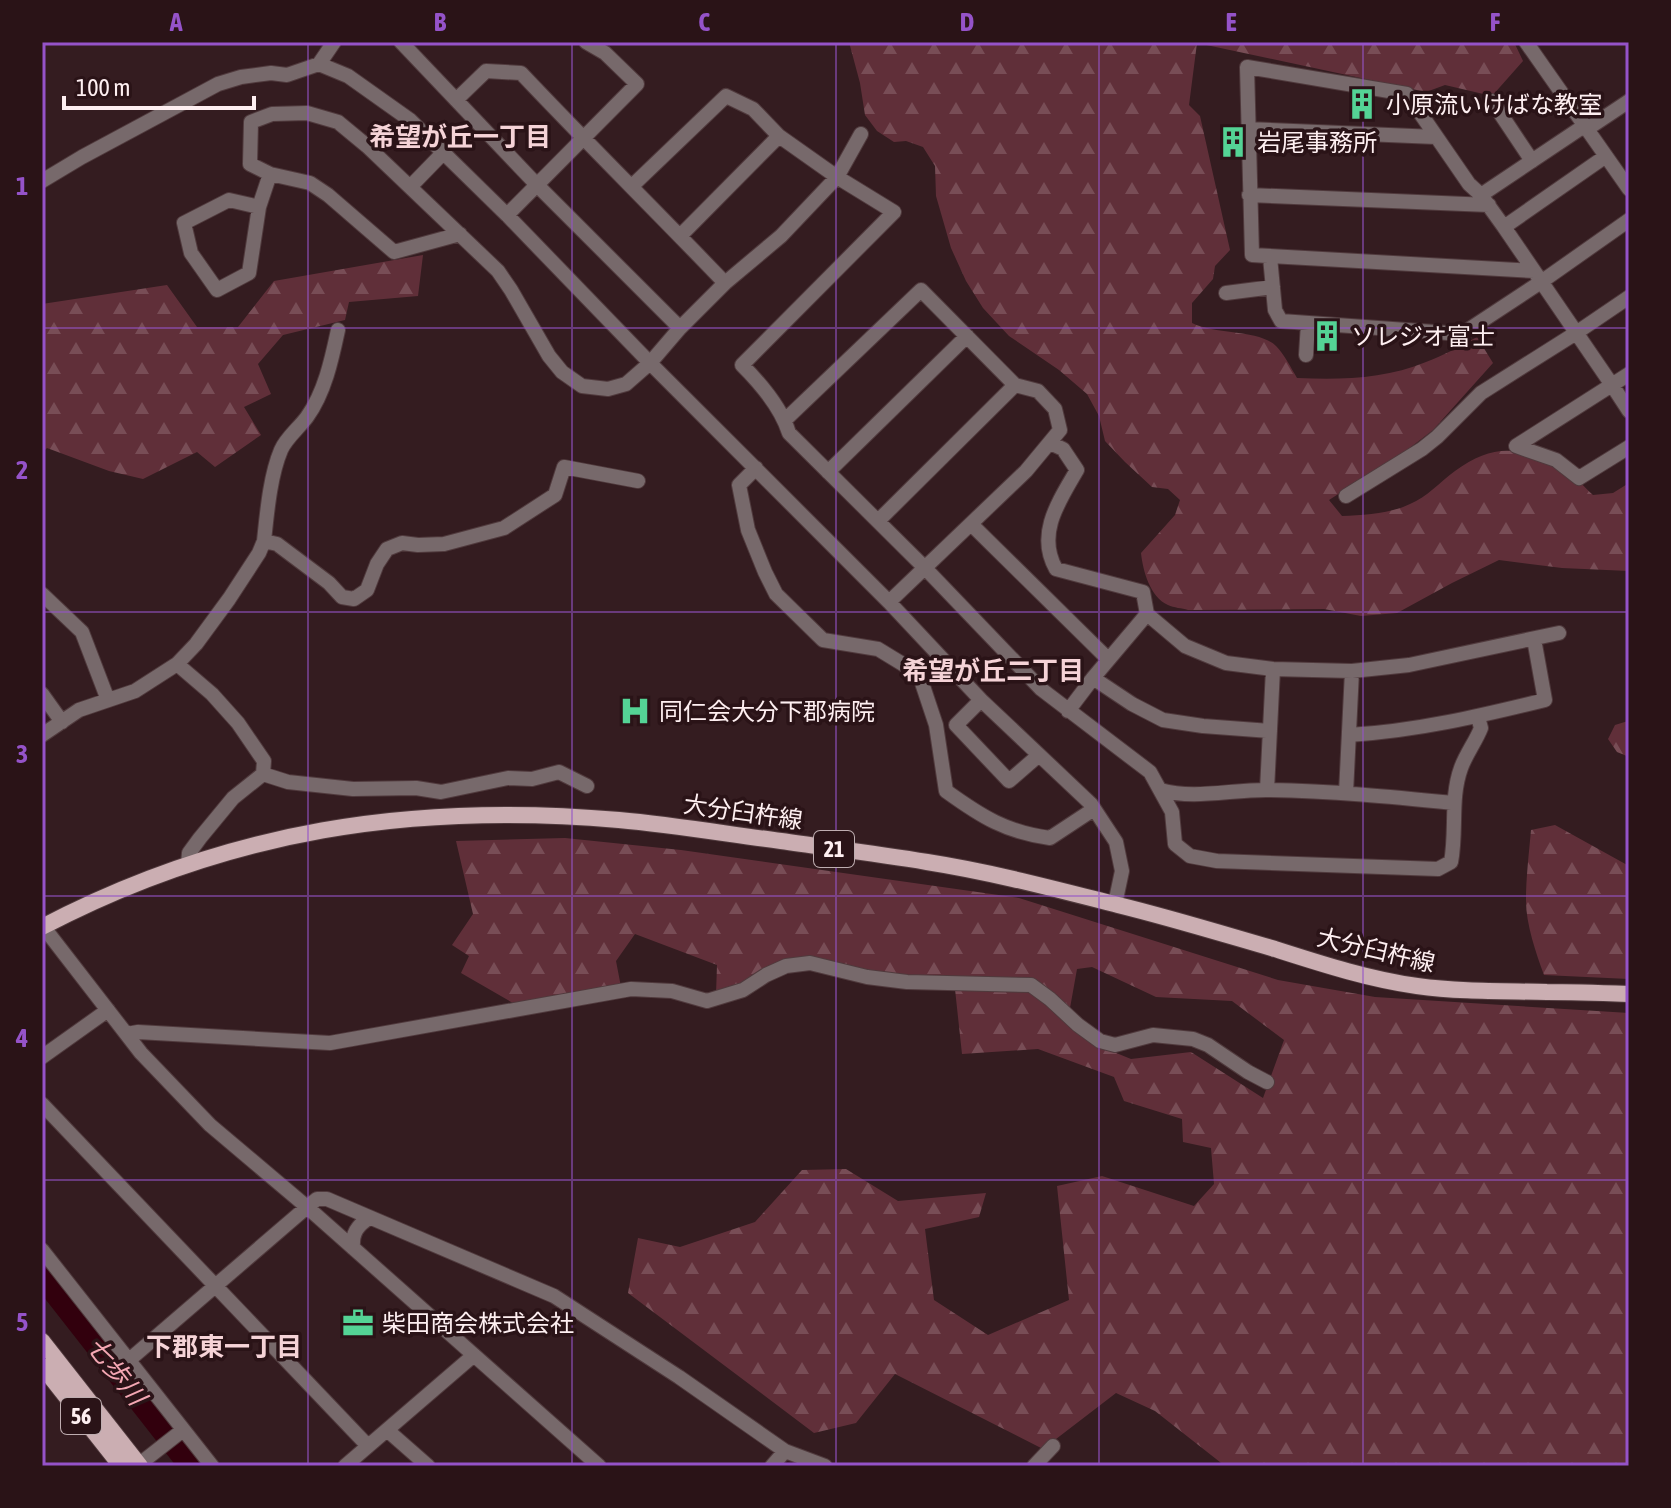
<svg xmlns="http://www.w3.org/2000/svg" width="1671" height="1508" font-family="'Asap Condensed','Noto Sans JP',sans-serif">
<defs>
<pattern id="forest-firs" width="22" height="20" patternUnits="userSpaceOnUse" patternTransform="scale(2)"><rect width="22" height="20" fill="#602f39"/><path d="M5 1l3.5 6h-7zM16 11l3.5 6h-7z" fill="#784d56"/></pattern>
</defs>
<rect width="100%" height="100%" fill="#341c20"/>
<!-- forest -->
<path fill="url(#forest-firs)" d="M 849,42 L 1514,42 L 1523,61 L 1492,96 L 1445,85 L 1426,92 L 1197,43 L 1189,105 L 1200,116 L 1230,250 L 1215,266 L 1213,279 L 1192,303 L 1192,323 C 1216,335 1258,329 1276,346 C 1284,354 1291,368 1297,378 C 1341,380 1385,379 1426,362 C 1443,356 1460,346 1477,337 L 1493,363 L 1433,430 L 1407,450 L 1329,500 L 1342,516 C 1365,515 1389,514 1410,504 C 1427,497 1440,482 1455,471 C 1492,444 1520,445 1558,468 C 1565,473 1573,477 1580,482 C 1584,486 1588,491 1593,495 L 1613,493 L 1629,483 L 1629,571 L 1562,568 L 1499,560 L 1452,583 L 1397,613 L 1361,616 L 1324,609 L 1188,610 C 1182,608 1174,608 1168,605 C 1150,597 1143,571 1141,553 L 1175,515 L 1180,500 L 1168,489 L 1152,487 L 1125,462 L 1105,441 L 1099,416 L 1087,394 L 1059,370 L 1009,336 L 983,308 L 966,281 L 951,248 L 936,196 L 935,166 L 923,147 L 906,141 L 894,142 L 877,131 L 865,115 L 860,83 Z
M 423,255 L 418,296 L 349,302 L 345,320 L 283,335 L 258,364 L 271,394 L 244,407 L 261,435 L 215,467 L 197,452 L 143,479 L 109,471 L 47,448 L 42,453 L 42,304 L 167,285 L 197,327 L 238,327 L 274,281 Z
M 1628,721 L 1629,722 L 1629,757 L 1617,752 L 1608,739 L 1615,725 Z
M 1555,825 L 1629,866 L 1629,979 L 1544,975 C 1536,953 1526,924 1526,901 C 1526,877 1529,853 1531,830 Z
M 565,838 L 681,850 L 1019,898 L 1278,980 L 1375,997 L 1629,1013 L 1629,1466 L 1225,1466 L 1155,1411 L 1116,1393 L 1043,1449 L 895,1374 L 856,1423 L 814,1433 L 628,1293 L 638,1238 L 680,1247 L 755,1222 L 802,1170 L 846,1169 L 898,1201 L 986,1193 L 979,1217 L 925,1229 L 934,1300 L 988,1335 L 1069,1300 L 1057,1186 L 1102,1176 L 1194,1206 L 1214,1184 L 1211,1148 L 1183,1142 L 1182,1119 L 1124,1101 L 1114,1077 L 1038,1049 L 962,1054 L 955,989 L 1032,991 L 1099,1046 L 1131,1059 L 1191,1052 L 1263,1098 L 1284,1040 L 1232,1001 L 1156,997 L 1092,967 L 1077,969 L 1070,1008 L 1030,981 L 908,979 L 782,964 L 716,995 L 717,965 L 635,934 L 616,961 L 621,987 L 518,1006 L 461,973 L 469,956 L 452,945 L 473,914 L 456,841 Z"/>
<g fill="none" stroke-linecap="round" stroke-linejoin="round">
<!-- river -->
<path stroke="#32000d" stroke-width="22" d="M 42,1277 L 190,1466"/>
<defs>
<path id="minor" d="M 401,42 L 537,185 L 680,328
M 1526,42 L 1629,189
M 319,64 L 334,42
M 456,100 L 486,71 L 521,73 C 588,144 657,212 725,283
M 1492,101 L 1532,161
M 1248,129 L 1436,137
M 42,181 L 82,157 L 218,84 L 241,77 L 271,73 L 287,75 L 319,64 L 348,76 L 410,120 L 507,215 L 650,363 L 889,602 L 981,700 L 1091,804 L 1116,842 L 1122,871 L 1115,904
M 632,186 L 726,96 L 753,109 L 779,136 L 837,177 L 894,212 L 742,365 C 761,384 781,407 789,433 L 925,568 L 1041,689 L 1150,772 L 1172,812 L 1175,844 L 1190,856 L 1217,861 L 1438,869 L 1451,862 C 1457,831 1450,798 1461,768 C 1466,754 1476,741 1481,728 L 1478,717
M 410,187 L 443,153
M 1249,195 L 1489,205
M 1481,195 L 1581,128 L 1587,129 L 1629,101
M 259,207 L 229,200 L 184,223 L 191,253 L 217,290 L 249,273 L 259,207 L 270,174
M 507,215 L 637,84 L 605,53 L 586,42
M 1504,227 L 1606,156
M 460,234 L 394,252 L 328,195 L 310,183 L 270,174 L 250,164 L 251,122 L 272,114 L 307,113 L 338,122 L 367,146 L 498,271 L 511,290 L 549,356 L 562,372 L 582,386 L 608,389 L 626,384 L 650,363 L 680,328 L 725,283 L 781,236 L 837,177 L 861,134
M 680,236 L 779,136
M 1270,257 L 1275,310 L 1281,321 L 1462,334 L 1541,282 L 1629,220
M 1534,271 L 1252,255 L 1247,67 L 1407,94 L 1469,184 L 1481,195 L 1504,227 L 1612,385 L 1629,411
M 1226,293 L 1273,287
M 1306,355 L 1308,323
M 1629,374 L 1516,446 L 1556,460 L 1579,478 L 1629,447
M 785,420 L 921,290 L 1015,385 L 1038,391 L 1055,409 L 1060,430 L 1026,471 L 889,602
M 1050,443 L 1063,449 L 1077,470 C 1059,501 1036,534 1056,569 L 1143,592 L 1147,614 L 1093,678 L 1068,711
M 756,468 L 739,485 L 748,530 L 765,572 L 776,594 L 823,640 L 878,649 L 919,674 L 936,725 L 946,791 C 982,817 1006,832 1050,838 L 1094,809
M 828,472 L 967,336
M 1346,496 L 1422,449 L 1437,437 L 1481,393 L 1576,333 L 1629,297
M 878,521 L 1015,385
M 971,524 L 1108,659
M 264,541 C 267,513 270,476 281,450 C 286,438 299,428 307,417 C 325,392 332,358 338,330
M 42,594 L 82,632 L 108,700
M 1147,614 L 1185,646 L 1226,663 L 1273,669 L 1352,671 L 1409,665 L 1559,633
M 177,664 L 212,694 L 238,723 L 264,761 L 263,774
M 1093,678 L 1132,704 L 1163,720 L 1203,726 L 1270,731
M 42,694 L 62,722
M 981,700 L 956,725 L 1009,781 L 1039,755
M 42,735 L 79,710 L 135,691 L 177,664 L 196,644 L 229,599 L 259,553 L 264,541 L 277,544 L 329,583 L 342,597 L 354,599 L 367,590 L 377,564 L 387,549 L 402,543 L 418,545 L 444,544 L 504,528 L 555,495 L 564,467 L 638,481
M 1349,735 C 1416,731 1480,716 1545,700 L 1534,639
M 1160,790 C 1195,800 1233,789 1270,790 C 1331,791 1393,797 1454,803
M 1267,790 L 1273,669
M 1346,793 L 1352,671
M 188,864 L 189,853 L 200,838 L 233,798 L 263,774 L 288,782 L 353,789 L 416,788 L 441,792 L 508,778 L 532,779 L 559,772 L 587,786
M 42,925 L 141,1053 L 210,1125 L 307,1207 L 599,1466
M 127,1034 L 138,1032 L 330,1043 L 631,989 L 672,991 L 707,1001 L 743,990 L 766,975 L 786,966 L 810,963 L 867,977 L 907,982 L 1031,985 L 1050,999 L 1078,1025 L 1100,1041 L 1115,1045 L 1153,1035 L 1193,1039 L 1208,1045 L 1248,1072 L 1267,1082
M 42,1057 L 108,1010
M 42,1104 L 368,1446
M 353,1248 C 352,1233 357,1226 369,1218
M 42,1250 L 212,1466
M 128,1361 L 307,1207 L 317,1199 L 327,1199 L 554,1296 L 679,1377 L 785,1451 L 825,1466
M 387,1430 L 428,1466
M 137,1466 L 183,1430
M 345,1466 L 474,1355
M 772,1466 L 785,1451
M 1034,1466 L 1053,1446"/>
<path id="major" d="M 42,927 C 227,830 413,802 619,820 C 674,825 727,834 781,841 C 830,848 878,854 927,862 C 991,872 1055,889 1118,905 C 1171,918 1223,934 1275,949 C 1322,964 1368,979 1417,986 C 1460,992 1504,991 1547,992 C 1575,992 1602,993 1629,994
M 42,1341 L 140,1466
M 42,1366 L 121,1466"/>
</defs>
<!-- minor casing -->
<use href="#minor" stroke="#503a3d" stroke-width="16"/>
<!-- major casing -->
<use href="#major" stroke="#503a3d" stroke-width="18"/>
<!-- minor -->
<use href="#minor" stroke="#77696b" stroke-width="14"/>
<!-- major -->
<use href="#major" stroke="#cbaeb2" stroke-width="16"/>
</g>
<!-- grid -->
<path fill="none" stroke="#9553c9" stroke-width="2" stroke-opacity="0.55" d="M 308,42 L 308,1466M 572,42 L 572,1466M 836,42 L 836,1466M 1099,42 L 1099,1466M 1363,42 L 1363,1466M 42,328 L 1629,328M 42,612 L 1629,612M 42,896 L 1629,896M 42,1180 L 1629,1180"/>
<!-- icons -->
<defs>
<symbol id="building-bare" viewBox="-9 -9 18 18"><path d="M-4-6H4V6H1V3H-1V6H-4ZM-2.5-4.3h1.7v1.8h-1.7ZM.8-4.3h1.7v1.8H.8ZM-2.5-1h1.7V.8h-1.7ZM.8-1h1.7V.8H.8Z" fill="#54d395" stroke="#2a1317" stroke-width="2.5" paint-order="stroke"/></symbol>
<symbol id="hospital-bare" viewBox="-9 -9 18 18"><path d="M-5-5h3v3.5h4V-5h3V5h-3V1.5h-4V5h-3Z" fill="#54d395" stroke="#2a1317" stroke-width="2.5" paint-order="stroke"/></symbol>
<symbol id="office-bare" viewBox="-9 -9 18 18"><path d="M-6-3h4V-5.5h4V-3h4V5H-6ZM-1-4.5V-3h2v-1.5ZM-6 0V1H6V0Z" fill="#54d395" stroke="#2a1317" stroke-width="2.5" paint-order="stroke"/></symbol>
</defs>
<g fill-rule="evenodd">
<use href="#building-bare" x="1340" y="82" width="44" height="44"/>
<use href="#building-bare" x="1211" y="120" width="44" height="44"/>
<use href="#building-bare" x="1305" y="314" width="44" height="44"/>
<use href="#hospital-bare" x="613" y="689" width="44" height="44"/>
<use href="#office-bare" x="336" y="1301" width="44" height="44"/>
</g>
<g text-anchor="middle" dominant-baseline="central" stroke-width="7" stroke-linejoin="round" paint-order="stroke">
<!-- shield labels -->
<g fill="#2a1317" stroke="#beadb0" stroke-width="2">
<rect x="814" y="831" width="40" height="36" rx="6"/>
<rect x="61" y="1398" width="40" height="36" rx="6"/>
</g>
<g font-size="22" font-weight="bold" fill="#feeff1">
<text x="834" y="849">21</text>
<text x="81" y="1416">56</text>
</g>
<!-- poi labels -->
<g font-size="24" fill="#feeff1" stroke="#2a1317" text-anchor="start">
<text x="1386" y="104">小原流いけばな教室</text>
<text x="1257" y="142">岩尾事務所</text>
<text x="1351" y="336">ソレジオ富士</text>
<text x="659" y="711">同仁会大分下郡病院</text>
<text x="382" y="1323">柴田商会株式会社</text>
</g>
<!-- street labels -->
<g font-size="24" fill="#feeff1" stroke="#2a1317">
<text transform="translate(743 812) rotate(8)">大分臼杵線</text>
<text transform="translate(1376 950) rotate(13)">大分臼杵線</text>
</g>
<!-- neighbourhood labels -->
<g font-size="26" font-weight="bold" fill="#f5d3d7" stroke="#2a1317">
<text x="460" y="137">希望が丘一丁目</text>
<text x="993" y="671">希望が丘二丁目</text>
<text x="224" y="1347">下郡東一丁目</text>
</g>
<!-- water labels -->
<g font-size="26" font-style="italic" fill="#f4a7b3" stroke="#2a1317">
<text transform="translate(116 1371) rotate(52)">七歩川</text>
</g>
</g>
<!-- border -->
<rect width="1671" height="1508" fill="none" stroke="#2a1317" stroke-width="88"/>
<!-- scale -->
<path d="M64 96v12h190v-12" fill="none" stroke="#feeff1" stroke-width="4"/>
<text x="76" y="96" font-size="24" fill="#feeff1" stroke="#2a1317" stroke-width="6" paint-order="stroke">100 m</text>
<rect x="44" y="44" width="1583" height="1420" fill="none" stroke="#9553c9" stroke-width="3"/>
<g font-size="26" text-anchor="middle" font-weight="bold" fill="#9553c9">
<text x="176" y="31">A</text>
<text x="440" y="31">B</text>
<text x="704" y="31">C</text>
<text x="967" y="31">D</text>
<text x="1231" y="31">E</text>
<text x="1495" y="31">F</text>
<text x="22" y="195">1</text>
<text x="22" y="479">2</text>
<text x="22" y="763">3</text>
<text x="22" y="1047">4</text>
<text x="22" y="1331">5</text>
</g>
</svg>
